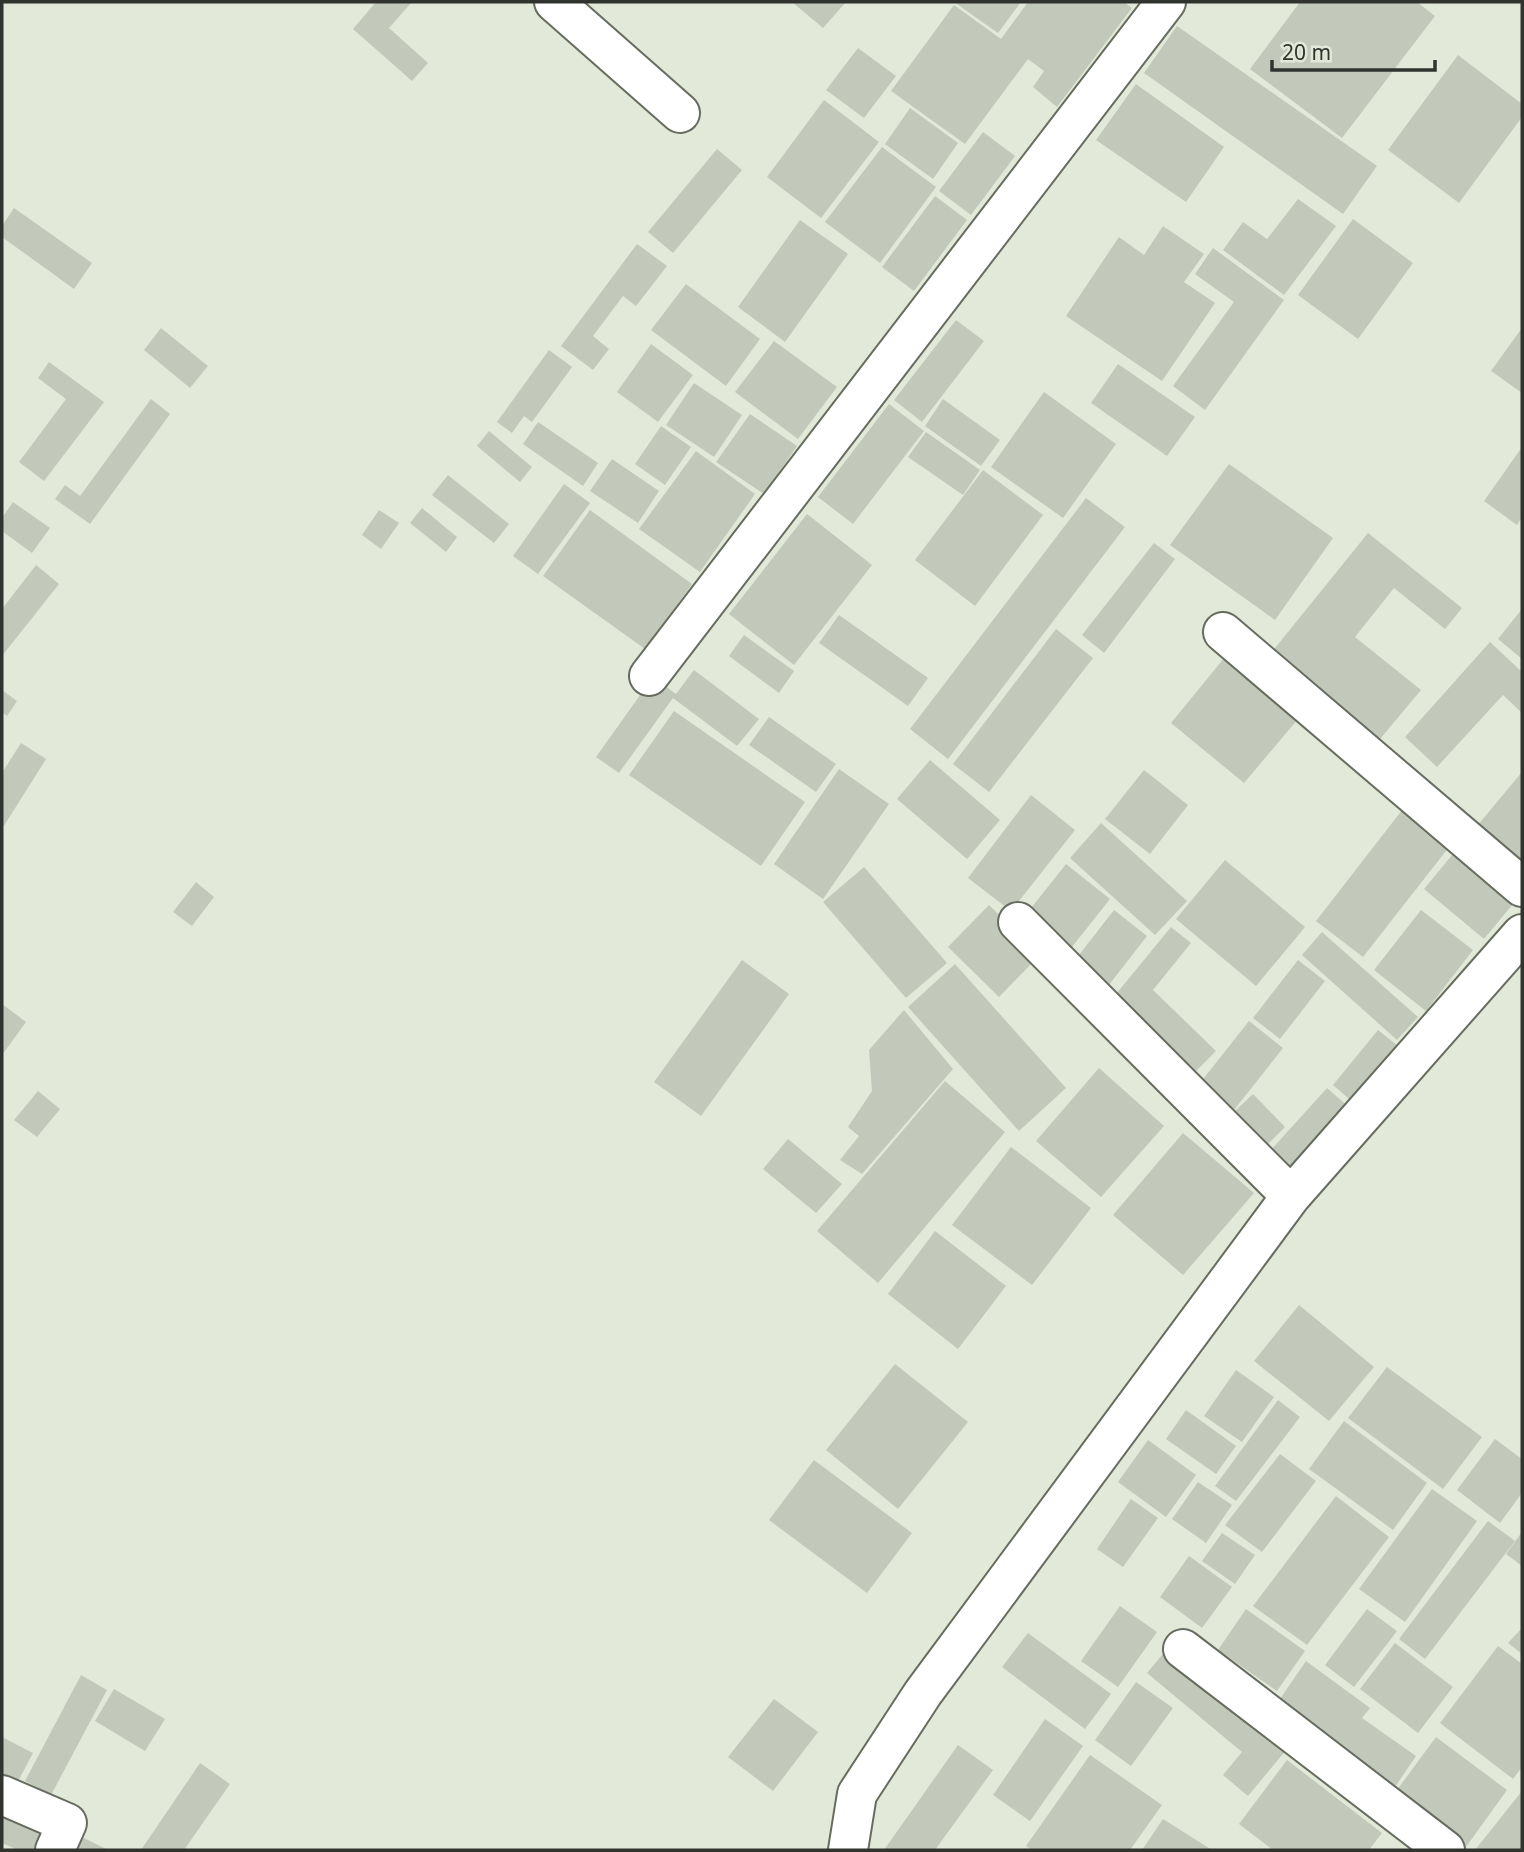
<svg xmlns="http://www.w3.org/2000/svg" width="1524" height="1852" font-family="'Noto Sans',sans-serif">
<rect width="100%" height="100%" fill="#e2e9d9"/>
<!-- building -->
<path fill="#c2c9ba" d="M 376,2 L 412,2 L 389,28 L 428,63 L 412,81 L 353,29 Z
M 792,2 L 846,2 L 823,28 Z
M 954,2 L 1021,2 L 998,33 Z
M 1028,2 L 1124,2 L 1132,8 L 1057,107 L 1033,87 L 1044,71 L 1028,59 L 965,144 L 891,91 L 954,5 L 1001,39 Z
M 1300,2 L 1417,2 L 1435,16 L 1342,138 L 1250,69 Z
M 1177,26 L 1377,166 L 1343,214 L 1144,73 Z
M 858,48 L 896,76 L 864,118 L 826,90 Z
M 1458,55 L 1522,104 L 1522,117 L 1459,203 L 1388,150 Z
M 1136,84 L 1224,147 L 1186,202 L 1096,140 Z
M 824,100 L 879,142 L 821,218 L 767,177 Z
M 910,108 L 958,143 L 933,179 L 885,144 Z
M 983,132 L 1015,156 L 971,215 L 939,191 Z
M 882,147 L 936,187 L 880,263 L 825,222 Z
M 717,149 L 742,170 L 673,253 L 648,232 Z
M 935,196 L 967,220 L 914,291 L 882,267 Z
M 1298,199 L 1336,226 L 1284,295 L 1223,250 L 1243,222 L 1267,239 Z
M 14,208 L 92,263 L 74,289 L 2,237 L 2,226 Z
M 1353,219 L 1413,263 L 1358,339 L 1298,295 Z
M 800,220 L 848,254 L 785,342 L 738,307 Z
M 1163,226 L 1204,254 L 1184,282 L 1215,303 L 1162,381 L 1066,316 L 1119,237 L 1144,255 Z
M 637,244 L 667,266 L 636,306 L 623,296 L 593,336 L 609,349 L 593,370 L 561,346 Z
M 1213,248 L 1284,300 L 1205,410 L 1173,386 L 1234,302 L 1195,274 Z
M 686,284 L 760,339 L 726,386 L 651,330 Z
M 956,320 L 984,341 L 922,422 L 894,400 Z
M 161,328 L 208,366 L 190,388 L 144,350 Z
M 1522,328 L 1522,393 L 1491,371 Z
M 774,341 L 837,387 L 798,439 L 735,392 Z
M 651,344 L 693,375 L 658,422 L 617,392 Z
M 549,350 L 572,367 L 532,422 L 524,416 L 512,433 L 497,422 Z
M 49,362 L 104,402 L 44,481 L 19,462 L 66,399 L 38,378 Z
M 1118,364 L 1195,417 L 1167,456 L 1091,403 Z
M 694,383 L 742,415 L 714,457 L 666,425 Z
M 1044,392 L 1116,444 L 1063,518 L 991,467 Z
M 151,399 L 170,414 L 90,524 L 55,499 L 65,485 L 80,496 Z
M 943,399 L 1000,440 L 981,466 L 925,426 Z
M 889,404 L 924,431 L 853,524 L 818,497 Z
M 750,414 L 797,446 L 764,494 L 716,462 Z
M 538,422 L 598,463 L 583,486 L 523,444 Z
M 661,426 L 691,447 L 665,485 L 635,464 Z
M 489,431 L 532,467 L 520,482 L 477,446 Z
M 926,432 L 980,470 L 963,495 L 908,457 Z
M 1522,447 L 1522,517 L 1517,525 L 1484,501 Z
M 696,451 L 755,494 L 700,572 L 639,529 Z
M 612,459 L 659,491 L 638,523 L 590,491 Z
M 1229,464 L 1333,538 L 1275,620 L 1170,545 Z
M 983,470 L 1043,515 L 975,606 L 915,560 Z
M 448,475 L 509,524 L 494,543 L 432,495 Z
M 564,484 L 590,503 L 538,574 L 513,556 Z
M 1086,498 L 1125,527 L 948,759 L 910,729 Z
M 13,502 L 50,528 L 32,553 L 2,531 L 2,518 Z
M 422,508 L 457,537 L 446,552 L 410,523 Z
M 379,510 L 399,523 L 381,549 L 362,535 Z
M 590,510 L 692,584 L 645,649 L 543,576 Z
M 807,514 L 872,565 L 794,665 L 729,614 Z
M 1368,533 L 1462,608 L 1445,629 L 1394,588 L 1355,637 L 1421,690 L 1380,739 L 1271,653 Z
M 1154,543 L 1175,559 L 1104,653 L 1082,635 Z
M 36,565 L 59,584 L 2,656 L 2,609 Z
M 1522,609 L 1522,659 L 1498,639 Z
M 839,615 L 928,678 L 908,706 L 819,643 Z
M 1056,629 L 1093,658 L 989,792 L 953,764 Z
M 744,635 L 794,671 L 779,693 L 729,656 Z
M 1490,642 L 1522,672 L 1522,713 L 1503,695 L 1437,767 L 1405,737 Z
M 1225,657 L 1298,719 L 1244,783 L 1171,723 Z
M 694,670 L 759,719 L 737,746 L 673,698 L 619,773 L 596,757 L 653,677 L 676,694 Z
M 2,690 L 17,701 L 7,716 L 2,712 Z
M 674,711 L 805,802 L 761,866 L 629,775 Z
M 769,717 L 836,764 L 816,792 L 749,745 Z
M 21,743 L 46,759 L 2,829 L 2,773 Z
M 930,760 L 1000,820 L 967,859 L 897,799 Z
M 839,769 L 889,804 L 823,899 L 774,864 Z
M 1144,770 L 1188,805 L 1150,854 L 1105,819 Z
M 1522,772 L 1522,864 L 1477,826 Z
M 1031,795 L 1075,830 L 1011,911 L 968,878 Z
M 1406,805 L 1453,842 L 1363,957 L 1316,921 Z
M 1101,823 L 1187,901 L 1155,935 L 1070,858 Z
M 1462,843 L 1522,893 L 1484,939 L 1424,889 Z
M 1225,860 L 1305,927 L 1256,986 L 1176,919 Z
M 1066,864 L 1110,899 L 1068,952 L 1024,917 Z
M 864,867 L 947,963 L 906,998 L 823,902 Z
M 196,882 L 214,897 L 192,926 L 173,912 Z
M 989,905 L 1040,955 L 999,997 L 948,947 Z
M 1114,910 L 1147,936 L 1105,990 L 1072,964 Z
M 1421,910 L 1473,950 L 1426,1011 L 1374,970 Z
M 1171,927 L 1191,943 L 1153,990 L 1216,1051 L 1191,1076 L 1112,999 Z
M 1322,932 L 1418,1017 L 1397,1040 L 1302,955 Z
M 742,960 L 789,994 L 701,1116 L 654,1082 Z
M 1298,960 L 1325,981 L 1280,1039 L 1253,1018 Z
M 955,964 L 1066,1088 L 1019,1131 L 908,1007 Z
M 2,1004 L 26,1022 L 2,1055 Z
M 904,1010 L 953,1069 L 862,1174 L 840,1160 L 859,1136 L 848,1127 L 872,1091 L 869,1050 Z
M 1249,1021 L 1283,1048 L 1234,1110 L 1200,1083 Z
M 1378,1030 L 1403,1050 L 1356,1105 L 1333,1085 Z
M 1099,1068 L 1164,1126 L 1101,1197 L 1036,1141 Z
M 945,1081 L 1005,1132 L 878,1283 L 817,1231 Z
M 1327,1088 L 1351,1109 L 1294,1172 L 1270,1151 Z
M 38,1091 L 60,1109 L 37,1137 L 14,1120 Z
M 1253,1094 L 1285,1127 L 1264,1148 L 1232,1114 Z
M 1183,1133 L 1254,1193 L 1183,1275 L 1113,1215 Z
M 788,1139 L 842,1184 L 816,1213 L 763,1169 Z
M 1011,1147 L 1091,1208 L 1032,1285 L 952,1225 Z
M 935,1231 L 1006,1286 L 958,1349 L 888,1294 Z
M 1299,1305 L 1374,1367 L 1329,1421 L 1254,1361 Z
M 895,1364 L 968,1422 L 898,1509 L 826,1450 Z
M 1387,1367 L 1482,1437 L 1443,1489 L 1348,1418 Z
M 1236,1370 L 1274,1397 L 1242,1442 L 1204,1416 Z
M 1278,1400 L 1300,1417 L 1236,1501 L 1215,1486 Z
M 1186,1410 L 1236,1446 L 1216,1474 L 1166,1439 Z
M 1344,1421 L 1427,1483 L 1393,1530 L 1309,1469 Z
M 1495,1439 L 1522,1459 L 1522,1493 L 1500,1523 L 1457,1490 Z
M 1148,1440 L 1196,1475 L 1166,1517 L 1118,1482 Z
M 1280,1454 L 1316,1481 L 1262,1552 L 1225,1525 Z
M 814,1460 L 912,1533 L 867,1593 L 769,1520 Z
M 1198,1482 L 1232,1505 L 1206,1543 L 1172,1519 Z
M 1432,1489 L 1477,1521 L 1405,1622 L 1359,1589 Z
M 1336,1496 L 1389,1537 L 1307,1645 L 1253,1606 Z
M 1131,1499 L 1158,1518 L 1123,1567 L 1097,1549 Z
M 1488,1521 L 1515,1541 L 1425,1659 L 1399,1639 Z
M 1522,1532 L 1522,1566 L 1506,1554 Z
M 1222,1533 L 1255,1555 L 1235,1584 L 1202,1561 Z
M 1189,1556 L 1232,1587 L 1202,1628 L 1160,1597 Z
M 1120,1606 L 1157,1632 L 1118,1687 L 1081,1661 Z
M 1246,1609 L 1305,1651 L 1277,1691 L 1218,1650 Z
M 1367,1609 L 1397,1631 L 1354,1687 L 1325,1665 Z
M 1522,1628 L 1522,1654 L 1508,1643 Z
M 1028,1633 L 1111,1694 L 1085,1729 L 1002,1667 Z
M 1395,1643 L 1453,1687 L 1418,1733 L 1360,1689 Z
M 1498,1646 L 1522,1664 L 1522,1767 L 1513,1779 L 1440,1723 Z
M 1166,1650 L 1287,1749 L 1248,1796 L 1223,1775 L 1242,1752 L 1147,1673 Z
M 1306,1661 L 1370,1708 L 1362,1718 L 1416,1756 L 1395,1787 L 1280,1699 Z
M 81,1675 L 107,1690 L 51,1795 L 25,1781 Z
M 1136,1682 L 1173,1708 L 1131,1766 L 1095,1740 Z
M 114,1689 L 165,1719 L 145,1751 L 95,1721 Z
M 774,1699 L 818,1732 L 773,1791 L 728,1757 Z
M 1045,1719 L 1083,1746 L 1030,1821 L 993,1795 Z
M 2,1737 L 33,1753 L 15,1787 L 2,1781 Z
M 1436,1737 L 1507,1790 L 1466,1847 L 1394,1794 Z
M 958,1745 L 993,1770 L 935,1850 L 884,1850 Z
M 1090,1755 L 1162,1805 L 1130,1850 L 1032,1850 L 1026,1846 Z
M 1287,1760 L 1382,1833 L 1369,1850 L 1273,1850 L 1239,1824 Z
M 200,1763 L 230,1784 L 184,1850 L 141,1850 Z
M 1522,1791 L 1522,1850 L 1475,1850 Z
M 2,1801 L 56,1826 L 45,1850 L 18,1850 L 2,1843 Z
M 1163,1819 L 1212,1850 L 1142,1850 Z
M 72,1832 L 108,1850 L 62,1850 Z"/>
<g fill="none" stroke-linecap="round" stroke-linejoin="round">
<defs>
<path id="street" d="M 554,2 L 680,113
M 1223,632 L 1522,887
M 649,676 L 1166,2
M 1018,922 L 1291,1196
M 1183,1649 L 1445,1850
M 2,1795 L 67,1823 L 55,1850
M 848,1850 L 857,1794 L 923,1693 L 1291,1196 L 1522,934"/>
</defs>
<!-- street casing -->
<use href="#street" stroke="#666c5e" stroke-width="42"/>
<!-- street -->
<use href="#street" stroke="#fff" stroke-width="38"/>
</g>
<!-- border -->
<rect width="1524" height="1852" fill="none" stroke="#31342e" stroke-width="7"/>
<!-- scale -->
<path d="M1272 60v10h163v-10" fill="none" stroke="#31342e" stroke-width="3.5"/>
<text x="1282" y="60" font-size="21" fill="#31342e" stroke="#e2e9d9" stroke-width="5" paint-order="stroke">20 m</text>
</svg>
